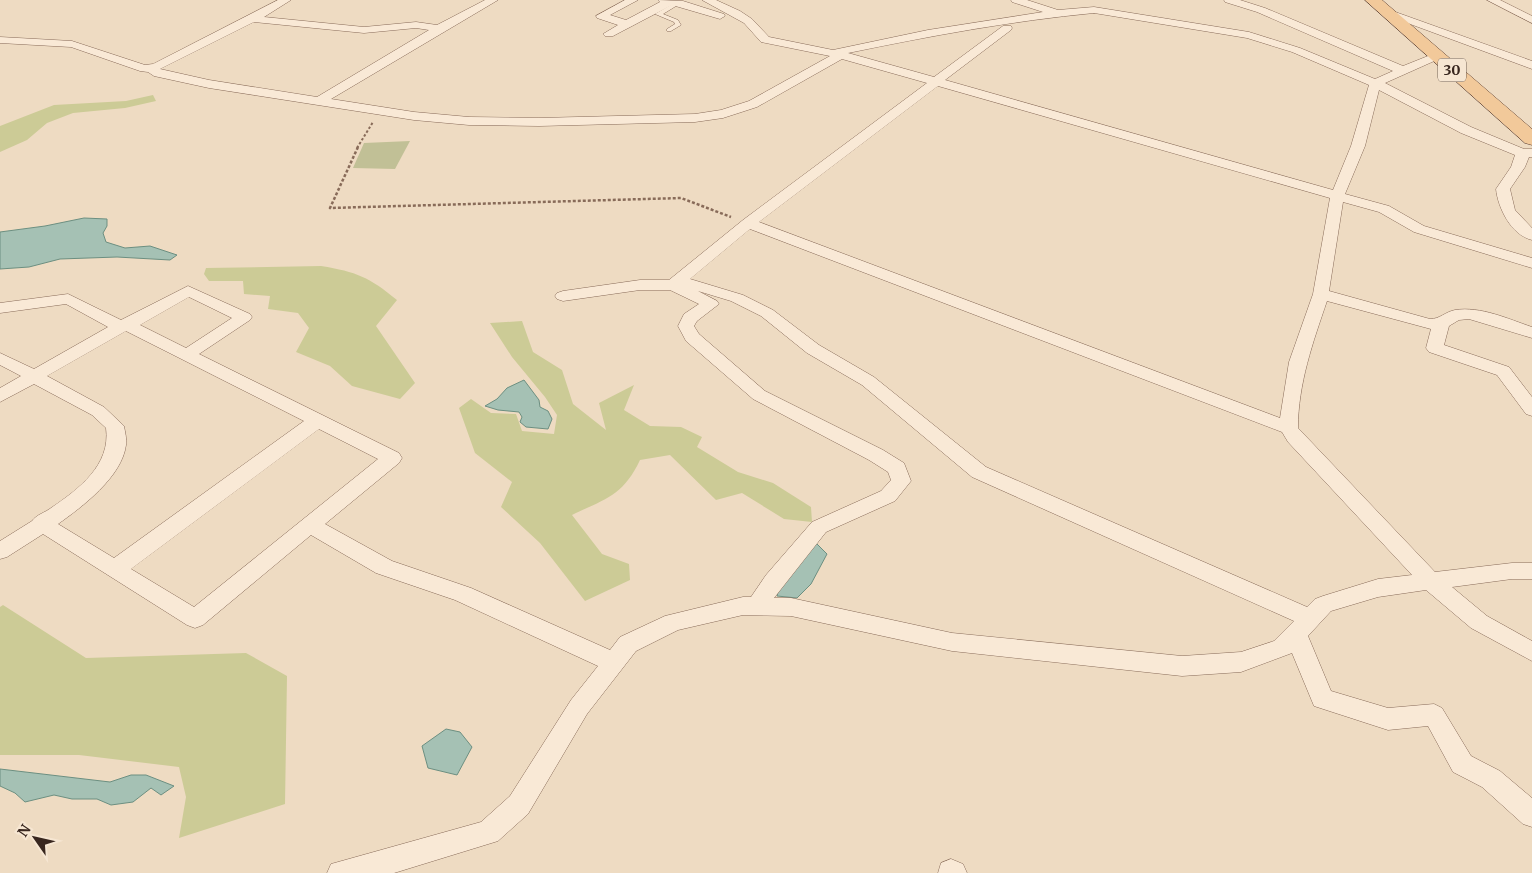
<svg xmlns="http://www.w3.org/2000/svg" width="1532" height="873" font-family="Merriweather,serif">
<rect width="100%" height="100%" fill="#eedbc2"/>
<!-- green -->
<path fill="#cccb96" d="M 153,95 L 156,101 L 125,108 L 73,113 L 47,123 L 27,140 L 0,152 L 0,126 L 54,105 L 126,101 Z
M 321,266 C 357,272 369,277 397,300 L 376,326 L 415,383 L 400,399 L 352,386 L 330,366 L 296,352 L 309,328 L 298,313 L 268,309 L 270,296 L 244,294 L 243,281 L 209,281 L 204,274 L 206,268 Z
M 522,321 L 533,352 L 562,370 L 573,404 L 606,430 L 599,403 L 634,385 L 624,410 L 650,426 L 681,427 L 702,437 L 697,447 L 738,472 L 773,483 L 811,507 L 812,522 L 784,519 L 742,493 L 716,500 L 670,455 L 640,460 C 623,496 605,499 572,515 L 602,554 L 629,564 L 630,580 L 585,601 L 540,543 L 501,507 L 512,482 L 475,453 L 459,408 L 471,399 L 491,413 L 516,414 L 522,431 L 554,434 L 557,415 L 545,397 L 512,357 L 490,323 Z
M 3,605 L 86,658 L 246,653 L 287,676 L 285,804 L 179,838 L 186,797 L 179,767 L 79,755 L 0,755 L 0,607 Z"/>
<!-- cemetery -->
<path fill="#c1c096" d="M 410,141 L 395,169 L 353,168 L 364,143 Z"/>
<!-- water -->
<path fill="#a5c1b4" stroke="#6c8f81" d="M 84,218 L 107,219 L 107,226 L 103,233 L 106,242 L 125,248 L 150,246 L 177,255 L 170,260 L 117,257 L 60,259 L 29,267 L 0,269 L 0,232 L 45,226 Z
M 524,380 L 539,400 L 540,407 L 548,411 L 552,419 L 548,429 L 526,427 L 520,422 L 522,417 L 519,412 L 498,410 L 485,406 L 497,399 L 507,388 Z
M 815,542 L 827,554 L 811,584 L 797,598 L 777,596 L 779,588 Z
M 446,729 L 460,732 L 472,747 L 457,775 L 428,768 L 422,746 Z
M 0,769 L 110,782 L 131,775 L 146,775 L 174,786 L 161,795 L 151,788 L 133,802 L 111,805 L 97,799 L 72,799 L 54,795 L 25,802 L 15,793 L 0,786 Z"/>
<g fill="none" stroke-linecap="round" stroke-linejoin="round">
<defs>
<path id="lane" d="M 676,2 L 681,3 L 663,14 L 678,20 L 681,25 L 671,31 L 667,31 L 667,29 L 675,24 L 674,22 L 655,14 Z"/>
<path id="street" d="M 278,0 L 291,0 L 264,17 L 364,27 L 416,22 L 437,25 L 485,0 L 498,0 L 331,99 L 414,112 L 469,117 L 539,118 L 695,114 L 721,110 L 749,101 L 830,56 L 761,42 L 744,23 L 702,0 L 716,0 L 740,11 L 752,19 L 769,37 L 833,50 L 928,30 L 1043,12 L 1012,2 L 1011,0 L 1027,0 L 1058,10 L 1094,7 L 1249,32 L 1300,48 L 1375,79 L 1393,71 L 1257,12 L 1225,2 L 1224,0 L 1240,0 L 1265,8 L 1403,66 L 1433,54 L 1441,54 L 1443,56 L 1441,58 L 1385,83 L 1471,127 L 1524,149 L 1532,149 L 1532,157 L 1529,157 L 1525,167 L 1510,189 L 1515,210 L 1532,228 L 1532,240 C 1511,235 1498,208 1496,189 L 1511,167 L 1515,155 L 1461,133 L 1379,90 L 1365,146 L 1345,194 L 1389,206 L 1424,226 L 1532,258 L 1532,268 L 1414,232 L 1379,212 L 1343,202 L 1329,291 L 1430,319 C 1440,319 1445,312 1455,310 C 1481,306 1508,319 1532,327 L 1532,338 L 1469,319 L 1459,320 L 1449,326 L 1444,345 L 1509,367 L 1532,397 L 1532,416 L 1526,414 L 1497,375 L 1429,352 L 1426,348 L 1431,329 L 1327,301 C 1313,342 1298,384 1298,428 L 1435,572 L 1512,563 L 1532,563 L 1532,579 L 1512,579 L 1452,587 L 1487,616 L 1532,641 L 1532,661 L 1471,628 L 1426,590 L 1378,597 L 1331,611 L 1308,636 L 1331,691 L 1388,708 L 1434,704 L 1442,708 L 1471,756 L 1500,771 L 1532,798 L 1532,827 L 1523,824 L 1482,787 L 1453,772 L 1428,726 L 1388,730 L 1314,706 L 1292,653 L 1241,672 L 1182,676 L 952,651 L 791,616 L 743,615 L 678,630 L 636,651 L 587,714 L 528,814 L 498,841 L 394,873 L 327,873 L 331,864 L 481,822 L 510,796 L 571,700 L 598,666 L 455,600 L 376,573 L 311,535 L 203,625 L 195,628 L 187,625 L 43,534 L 7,557 L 0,559 L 0,541 L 32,521 C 36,515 46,512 51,508 C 79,489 111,465 106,428 L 92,415 L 34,384 L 0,402 L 0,388 L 21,376 L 0,365 L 0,353 L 34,369 L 108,327 L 66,304 L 0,313 L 0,303 L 68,294 L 121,320 L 188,286 L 250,314 L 252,317 L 250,320 L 199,354 L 399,453 L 402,458 L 399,463 L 325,524 L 392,561 L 471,588 L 610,650 L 620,637 L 665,616 L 743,597 L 751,597 L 766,575 L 812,522 L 881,491 L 891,480 L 888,472 L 869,460 L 753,399 L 686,341 L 678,326 L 684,314 L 699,304 L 670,290 L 640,290 L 563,301 L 557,299 L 555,296 L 557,293 L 563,291 L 640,280 L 669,280 L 743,220 L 927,83 L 842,59 L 757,107 L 723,118 L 695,122 L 539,126 L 469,125 L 414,120 L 209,88 L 154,76 L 148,72 L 140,71 L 71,47 L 0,43 L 0,37 L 72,41 L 145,65 L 153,64 ZM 1094,13 L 1247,38 L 1292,52 L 1369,85 L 1351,146 L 1333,190 L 945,80 L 1011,30 L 1012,28 L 1011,26 L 1003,26 L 934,77 L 848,53 C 930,36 1011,21 1094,13 ZM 254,22 L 364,33 L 416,28 L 429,30 L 317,97 L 209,80 L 160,69 ZM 938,86 L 1330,198 L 1313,294 L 1289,362 L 1280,418 L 759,222 ZM 750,229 L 1282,432 L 1288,442 L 1412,575 L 1378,579 L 1323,596 L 1315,599 L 1307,607 L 986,467 L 874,377 L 819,345 L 773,310 L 743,295 L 690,279 ZM 698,291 L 731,301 L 761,316 L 807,353 L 862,385 L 972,477 L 1294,621 L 1274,641 L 1241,652 L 1182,656 L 952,633 L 791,598 L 774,598 L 826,532 L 895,501 L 911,481 L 904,463 L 883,450 L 765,391 L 699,334 L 694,326 L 697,321 L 719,304 L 717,301 ZM 189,297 L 232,318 L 186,348 L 140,325 ZM 126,331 L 304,421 L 114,558 L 58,524 C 82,507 122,477 126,445 C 127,439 125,432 124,426 L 104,407 L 47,376 ZM 319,429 L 378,459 L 194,607 L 131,569 Z
M 625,0 L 638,0 L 610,15 L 626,20 L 660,2 L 658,0 L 683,1 L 724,14 L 725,16 L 720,19 L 672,5 L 613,36 L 605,36 L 603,34 L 618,25 L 597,18 L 596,16 Z
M 1487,0 L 1500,0 L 1532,16 L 1532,23 Z
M 1387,9 L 1532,61 L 1532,69 L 1383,14 L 1382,12 Z
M 951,859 L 963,864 L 967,873 L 938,873 L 941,863 Z"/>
<path id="primary" d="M 1365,0 L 1382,0 L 1532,129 L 1532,145 L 1525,143 Z"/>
</defs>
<!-- lane casing -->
<use href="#lane" stroke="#886b59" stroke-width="1"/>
<!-- street casing -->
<use href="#street" stroke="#886b59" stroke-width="1"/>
<!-- primary casing -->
<use href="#primary" stroke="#563a2e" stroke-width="1"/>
<!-- path-far1 -->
<path stroke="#886b59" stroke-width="2" stroke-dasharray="2.5 2" stroke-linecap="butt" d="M 357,148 L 373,122"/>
<!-- path -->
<path stroke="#886b59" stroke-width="2.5" stroke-dasharray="3 2" stroke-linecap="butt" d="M 358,147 L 330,208 L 681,198 L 731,217"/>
<!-- lane -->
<use href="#lane" fill="#f9e9d6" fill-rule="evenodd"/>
<!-- street -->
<use href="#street" fill="#f9e9d6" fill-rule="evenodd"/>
<!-- primary -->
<use href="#primary" fill="#f2c99a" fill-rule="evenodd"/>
</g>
<g text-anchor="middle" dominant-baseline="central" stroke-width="4" stroke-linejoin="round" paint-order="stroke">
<!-- shield labels -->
<rect fill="#f6e6d2" stroke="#716054" stroke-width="1" x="1438" y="58.5" width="28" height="23" rx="4"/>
<g font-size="14" font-weight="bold" fill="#38261e">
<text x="1452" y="70">30</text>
</g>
</g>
<!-- north arrow -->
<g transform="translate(35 838) rotate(304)" stroke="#f6e6d2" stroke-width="4" paint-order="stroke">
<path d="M0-4L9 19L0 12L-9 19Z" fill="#38261e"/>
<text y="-8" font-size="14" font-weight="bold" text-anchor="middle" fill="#38261e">N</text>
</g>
</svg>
